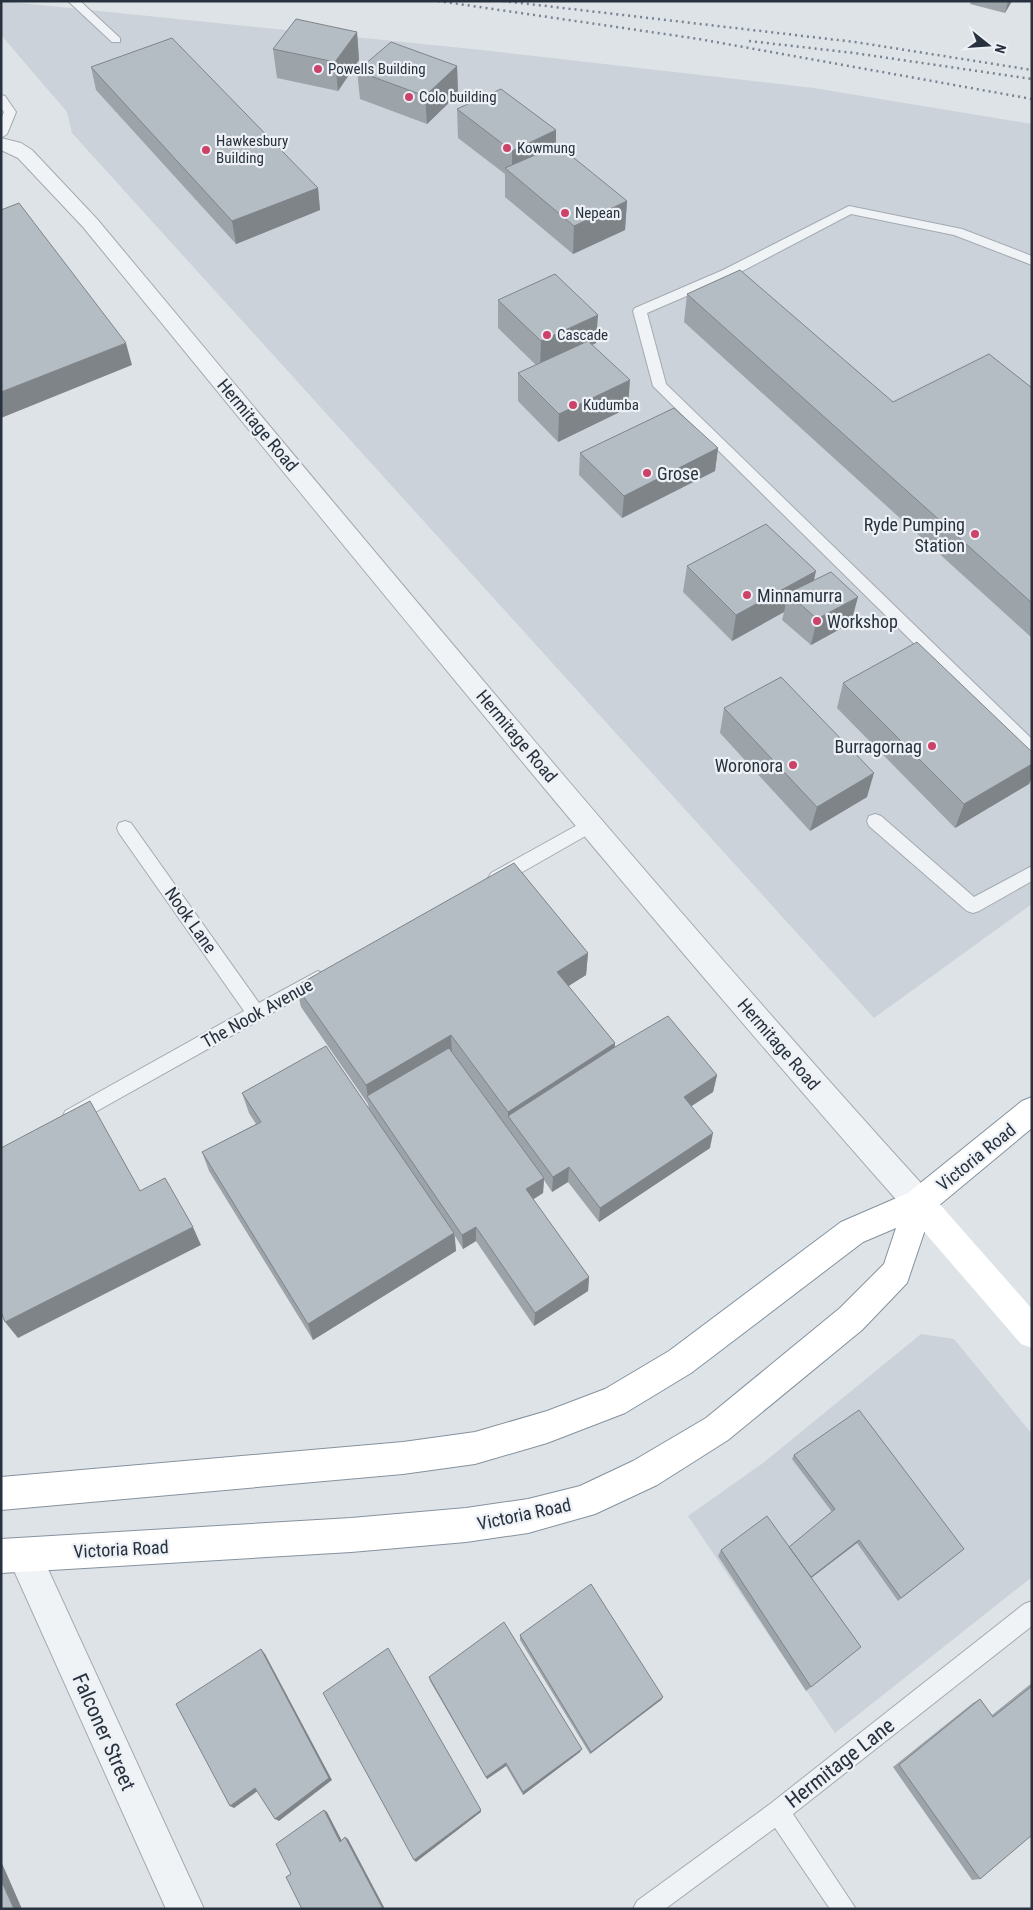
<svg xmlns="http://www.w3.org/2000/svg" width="1033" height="1910" font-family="'Roboto Condensed',sans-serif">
<rect width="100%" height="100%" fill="#dee3e7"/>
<!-- built -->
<path fill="#ccd2d9" d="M 1,1 L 482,50 L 814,88 L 1032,124 L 1032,904 L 874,1018 L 72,133 L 67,112 L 1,35 Z
M 921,1334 L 954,1339 L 1032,1434 L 1032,1577 L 835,1733 L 688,1516 L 763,1463 Z"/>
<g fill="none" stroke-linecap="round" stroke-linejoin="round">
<defs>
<path id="lane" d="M 68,1 L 80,1 L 120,38 L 120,42 L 112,42 Z
M 1,95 L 5,96 L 16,112 L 7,134 L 1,138 L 1,119 L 4,112 L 1,108 Z
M 849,206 L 962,229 L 1032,256 L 1032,265 L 954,235 L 851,214 L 733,276 L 647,313 L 666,384 L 1032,739 L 1032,755 L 1026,754 L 653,386 L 633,311 L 635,308 L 723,270 Z
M 875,814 L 881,816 L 974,897 L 1032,866 L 1032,881 L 979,911 L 973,913 L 967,911 L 869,826 L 867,821 L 869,816 Z
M 590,818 L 596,820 L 598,825 L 596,830 L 503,883 L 497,885 L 491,883 L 488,878 L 491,873 Z
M 125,821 L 131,823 L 259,1003 L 318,971 L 324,974 L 327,979 L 324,984 L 72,1125 L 65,1123 L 63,1117 L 65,1111 L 244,1011 L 119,833 L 117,828 L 119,823 Z
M 1032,1601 L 1032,1626 L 793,1814 L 856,1909 L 830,1909 L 775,1828 L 665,1909 L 633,1909 L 637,1901 L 770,1804 L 1024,1604 Z"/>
<path id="street" d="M 1,138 L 21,143 L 32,150 L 97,219 C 371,547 642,876 930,1193 L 934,1203 L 930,1213 L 919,1217 L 908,1213 C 624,892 355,559 83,227 L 18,158 L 1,150 Z
M 24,1538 L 36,1543 L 204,1909 L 166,1909 L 7,1555 L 12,1543 Z"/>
<path id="highway" d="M 1032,1097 L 1032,1128 L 931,1212 L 907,1283 L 862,1330 L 728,1440 L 657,1485 L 595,1514 L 528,1533 L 466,1542 L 351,1552 L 1,1573 L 1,1539 L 351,1518 L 466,1508 L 528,1499 L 580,1486 L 633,1461 L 706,1418 L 840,1308 L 884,1264 L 896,1228 L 863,1242 L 691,1373 L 625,1413 L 547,1443 L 475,1464 L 403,1474 L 1,1510 L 1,1477 L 403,1442 L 475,1432 L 547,1411 L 605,1389 L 669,1351 L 841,1222 L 908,1193 L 1022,1101 Z"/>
</defs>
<!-- lane casing -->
<use href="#lane" stroke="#a3aab1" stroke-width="2"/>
<!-- street casing -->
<use href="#street" stroke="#a3aab1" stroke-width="2"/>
<!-- highway casing -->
<use href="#highway" stroke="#85929e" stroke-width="2"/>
<!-- lane -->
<use href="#lane" fill="#f0f3f6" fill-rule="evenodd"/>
<!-- street -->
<use href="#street" fill="#f0f3f6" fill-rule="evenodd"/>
<!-- secondary -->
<path fill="#fff" fill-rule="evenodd" d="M 919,1189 L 930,1193 L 1032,1309 L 1032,1348 L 1021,1344 L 908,1213 L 904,1203 L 908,1193 Z"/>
<!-- highway -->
<use href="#highway" fill="#fff" fill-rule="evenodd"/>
<!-- rail -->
<path stroke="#778491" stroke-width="2.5" stroke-dasharray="2 4" stroke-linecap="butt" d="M 438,1 L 699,39 L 1032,99
M 503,1 L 855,42 L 1032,70
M 749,41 L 854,53 L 1032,79"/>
</g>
<!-- wall -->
<path fill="#9ca3a9" d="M 971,1 L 1012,1 L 1005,13 L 970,4 Z
M 357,32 L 359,60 L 338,91 L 277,78 L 273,49 Z
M 457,66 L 458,94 L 427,124 L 360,99 L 357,71 Z
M 91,67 L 318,188 L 320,210 L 236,244 L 96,90 Z
M 457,109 L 627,201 L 625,230 L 573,254 L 505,197 L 505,174 L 458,138 Z
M 687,294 L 893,402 L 1032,388 L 1032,638 L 684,322 Z
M 498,300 L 596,343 L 592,345 L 628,408 L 558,442 L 518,401 L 518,373 L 536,365 L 498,328 Z
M 718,448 L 715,471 L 622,518 L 579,475 L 580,453 Z
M 687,566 L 814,580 L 851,623 L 811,645 L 782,620 L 784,612 L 732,641 L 683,592 Z
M 843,683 L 1032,752 L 1032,777 L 1029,784 L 955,828 L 837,708 Z
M 724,708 L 867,797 L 810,831 L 720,733 Z
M 588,953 L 586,975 L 568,986 L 615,1043 L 615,1047 L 717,1075 L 713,1092 L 691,1106 L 710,1148 L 599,1222 L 568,1182 L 552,1192 L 544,1180 L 543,1193 L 533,1199 L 589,1277 L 588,1291 L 534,1326 L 476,1241 L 463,1249 L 455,1236 L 456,1251 L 313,1340 L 209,1171 L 202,1152 L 256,1124 L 249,1113 L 242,1093 L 369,1109 L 368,1104 L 301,1007 L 296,986 Z
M 794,1455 L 964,1549 L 898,1601 L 857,1543 L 811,1577 L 861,1647 L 806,1691 L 718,1556 L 721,1550 L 789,1547 L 832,1512 L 792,1459 Z
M 520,1635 L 663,1697 L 661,1700 L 590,1754 L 520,1640 Z
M 429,1677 L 580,1752 L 523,1795 L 506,1766 L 487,1779 L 430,1681 Z
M 1032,1683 L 1032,1835 L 980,1879 L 972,1880 L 893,1767 L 973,1703 L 980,1699 L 992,1715 Z"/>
<!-- shaded-wall -->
<path fill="#7f8489" d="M 1008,1 L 1012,1 L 1005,13 Z
M 357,32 L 359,60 L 338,91 L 335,62 Z
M 457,66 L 458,94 L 427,124 L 425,96 Z
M 556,130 L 556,158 L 512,174 L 512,151 Z
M 318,188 L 320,210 L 236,244 L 232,221 Z
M 627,201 L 625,230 L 573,254 L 574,226 Z
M 598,315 L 596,343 L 540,369 L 541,341 Z
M 126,343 L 132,365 L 1,418 L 1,392 Z
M 630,380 L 628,408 L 558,442 L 559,414 Z
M 718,448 L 715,471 L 622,518 L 624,496 Z
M 816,571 L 810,598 L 788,593 L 784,612 L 732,641 L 736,615 Z
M 858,597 L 851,623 L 811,645 L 817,619 Z
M 1032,764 L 1032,777 L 1029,784 L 955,828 L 964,804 Z
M 874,773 L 867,797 L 810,831 L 817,807 Z
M 588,953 L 586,975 L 556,994 L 557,972 Z
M 451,1035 L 452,1056 L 368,1097 L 366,1085 Z
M 615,1043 L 613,1063 L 508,1116 L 508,1112 Z
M 717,1075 L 713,1092 L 681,1113 L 684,1097 Z
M 713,1133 L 710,1148 L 599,1222 L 600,1208 Z
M 569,1167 L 568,1182 L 552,1192 L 553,1177 Z
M 544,1178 L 543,1193 L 526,1204 L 526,1189 Z
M 193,1227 L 201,1245 L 18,1338 L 5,1322 Z
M 476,1227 L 476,1241 L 463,1249 L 462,1235 Z
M 454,1233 L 456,1251 L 313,1340 L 308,1324 Z
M 589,1277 L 588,1291 L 534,1326 L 535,1313 Z
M 859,1540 L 857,1543 L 806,1582 L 808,1579 Z
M 261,1649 L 265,1654 L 332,1780 L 279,1821 L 275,1819 Z
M 663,1697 L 661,1700 L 590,1754 L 591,1752 Z
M 582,1749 L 580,1752 L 523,1795 L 523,1792 Z
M 506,1763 L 506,1766 L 487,1779 L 486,1777 Z
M 255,1788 L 259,1790 L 234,1808 L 230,1806 Z
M 324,1810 L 327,1812 L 343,1843 L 340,1842 Z
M 481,1810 L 481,1812 L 416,1862 L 414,1860 Z
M 345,1837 L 348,1839 L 385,1909 L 383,1909 Z
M 1,1861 L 22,1909 L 14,1909 L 1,1880 Z"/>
<!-- building -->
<path fill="#b5bdc4" stroke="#7f8489" d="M 296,19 L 357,32 L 335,62 L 273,49 Z
M 172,38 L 318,188 L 232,221 L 91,67 Z
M 391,42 L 457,66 L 425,96 L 357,71 Z
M 501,89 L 556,130 L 512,151 L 457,109 Z
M 558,145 L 627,201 L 574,226 L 505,168 Z
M 19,203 L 126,343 L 1,392 L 1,210 Z
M 740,270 L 893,402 L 989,354 L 1032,388 L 1032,603 L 687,294 Z
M 555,274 L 598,315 L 541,341 L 498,300 Z
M 588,341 L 630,380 L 559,414 L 518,373 Z
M 674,408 L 718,448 L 624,496 L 580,453 Z
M 766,524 L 816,571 L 736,615 L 687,566 Z
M 831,572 L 858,597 L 817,619 L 788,593 Z
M 917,642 L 1032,752 L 1032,764 L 964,804 L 843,683 Z
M 781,677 L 874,773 L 817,807 L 724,708 Z
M 514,863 L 588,953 L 557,972 L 615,1043 L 508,1112 L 451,1035 L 366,1085 L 296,986 Z
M 668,1016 L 717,1075 L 684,1097 L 713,1133 L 600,1208 L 569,1167 L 553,1177 L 508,1116 L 615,1047 Z
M 326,1046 L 454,1233 L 308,1324 L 202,1152 L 261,1122 L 242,1093 Z
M 449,1048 L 544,1178 L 526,1189 L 589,1277 L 535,1313 L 476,1227 L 462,1235 L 367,1096 Z
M 90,1101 L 140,1191 L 165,1178 L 193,1227 L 5,1322 L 1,1312 L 1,1148 Z
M 859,1410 L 964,1549 L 901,1598 L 859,1540 L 811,1577 L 789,1547 L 835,1509 L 794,1455 Z
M 767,1516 L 861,1647 L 811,1687 L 721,1550 Z
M 591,1584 L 663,1697 L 591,1752 L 520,1635 Z
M 504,1622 L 582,1749 L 523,1792 L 506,1763 L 486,1777 L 429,1677 Z
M 388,1648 L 481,1810 L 414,1860 L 323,1693 Z
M 261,1649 L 329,1778 L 275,1819 L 255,1788 L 230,1806 L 176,1704 Z
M 1032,1686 L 1032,1835 L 980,1879 L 899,1765 L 980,1699 L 993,1717 Z
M 324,1810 L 340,1842 L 345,1837 L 383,1909 L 302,1909 L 286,1877 L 291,1874 L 276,1844 Z
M 1,1880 L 14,1909 L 1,1909 Z"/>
<!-- markers -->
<g fill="#cd4269" stroke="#edf1f5" stroke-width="2">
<circle cx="318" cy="69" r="5"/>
<circle cx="409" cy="97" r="5"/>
<circle cx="507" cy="148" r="5"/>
<circle cx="206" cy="150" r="5"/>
<circle cx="565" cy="213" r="5"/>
<circle cx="547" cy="335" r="5"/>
<circle cx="573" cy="405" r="5"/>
<circle cx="647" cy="473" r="5"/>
<circle cx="975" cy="534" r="5"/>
<circle cx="747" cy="595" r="5"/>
<circle cx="817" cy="621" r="5"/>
<circle cx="932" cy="746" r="5"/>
<circle cx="793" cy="765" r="5"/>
</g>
<g text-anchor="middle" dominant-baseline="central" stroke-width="4.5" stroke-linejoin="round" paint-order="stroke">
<!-- far-poi labels -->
<g font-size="15" fill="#27323e" stroke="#edf1f5" text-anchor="start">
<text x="328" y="69">Powells Building</text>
<text x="419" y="97">Colo building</text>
<text x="216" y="141">Hawkesbury<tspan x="216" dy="17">Building</tspan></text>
<text x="517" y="148">Kowmung</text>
<text x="575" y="213">Nepean</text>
<text x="557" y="335">Cascade</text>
<text x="583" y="405">Kudumba</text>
</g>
<!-- street labels -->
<g font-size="18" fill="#27323e" stroke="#edf1f5">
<text transform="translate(258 425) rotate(50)">Hermitage Road</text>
<text transform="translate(517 736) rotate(50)">Hermitage Road</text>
<text transform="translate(191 920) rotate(55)">Nook Lane</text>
<text transform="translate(257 1013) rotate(-29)">The Nook Avenue</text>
<text transform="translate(779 1044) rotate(49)">Hermitage Road</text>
<text transform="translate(976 1157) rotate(-39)">Victoria Road</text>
<text transform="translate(524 1514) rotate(-12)">Victoria Road</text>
<text transform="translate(121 1549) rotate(-3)">Victoria Road</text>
</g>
<!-- poi labels -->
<g font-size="18" fill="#27323e" stroke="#edf1f5" text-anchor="start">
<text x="657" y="473">Grose</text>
<text x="965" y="524" text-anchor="end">Ryde Pumping<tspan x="965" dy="21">Station</tspan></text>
<text x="757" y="595">Minnamurra</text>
<text x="827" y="621">Workshop</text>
<text x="922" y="746" text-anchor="end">Burragornag</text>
<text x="783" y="765" text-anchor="end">Woronora</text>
</g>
<!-- near-street labels -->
<g font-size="21" fill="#27323e" stroke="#edf1f5">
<text transform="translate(104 1732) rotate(66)">Falconer Street</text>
<text transform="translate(840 1763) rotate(-38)">Hermitage Lane</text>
</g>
</g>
<!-- border -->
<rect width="1033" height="1910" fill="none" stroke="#27323e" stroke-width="5"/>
<!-- north arrow -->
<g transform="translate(988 45) rotate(107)" stroke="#edf1f5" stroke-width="4" paint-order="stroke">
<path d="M0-4L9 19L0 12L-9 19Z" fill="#27323e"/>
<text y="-8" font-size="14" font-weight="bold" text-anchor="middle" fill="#27323e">N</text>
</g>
</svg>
